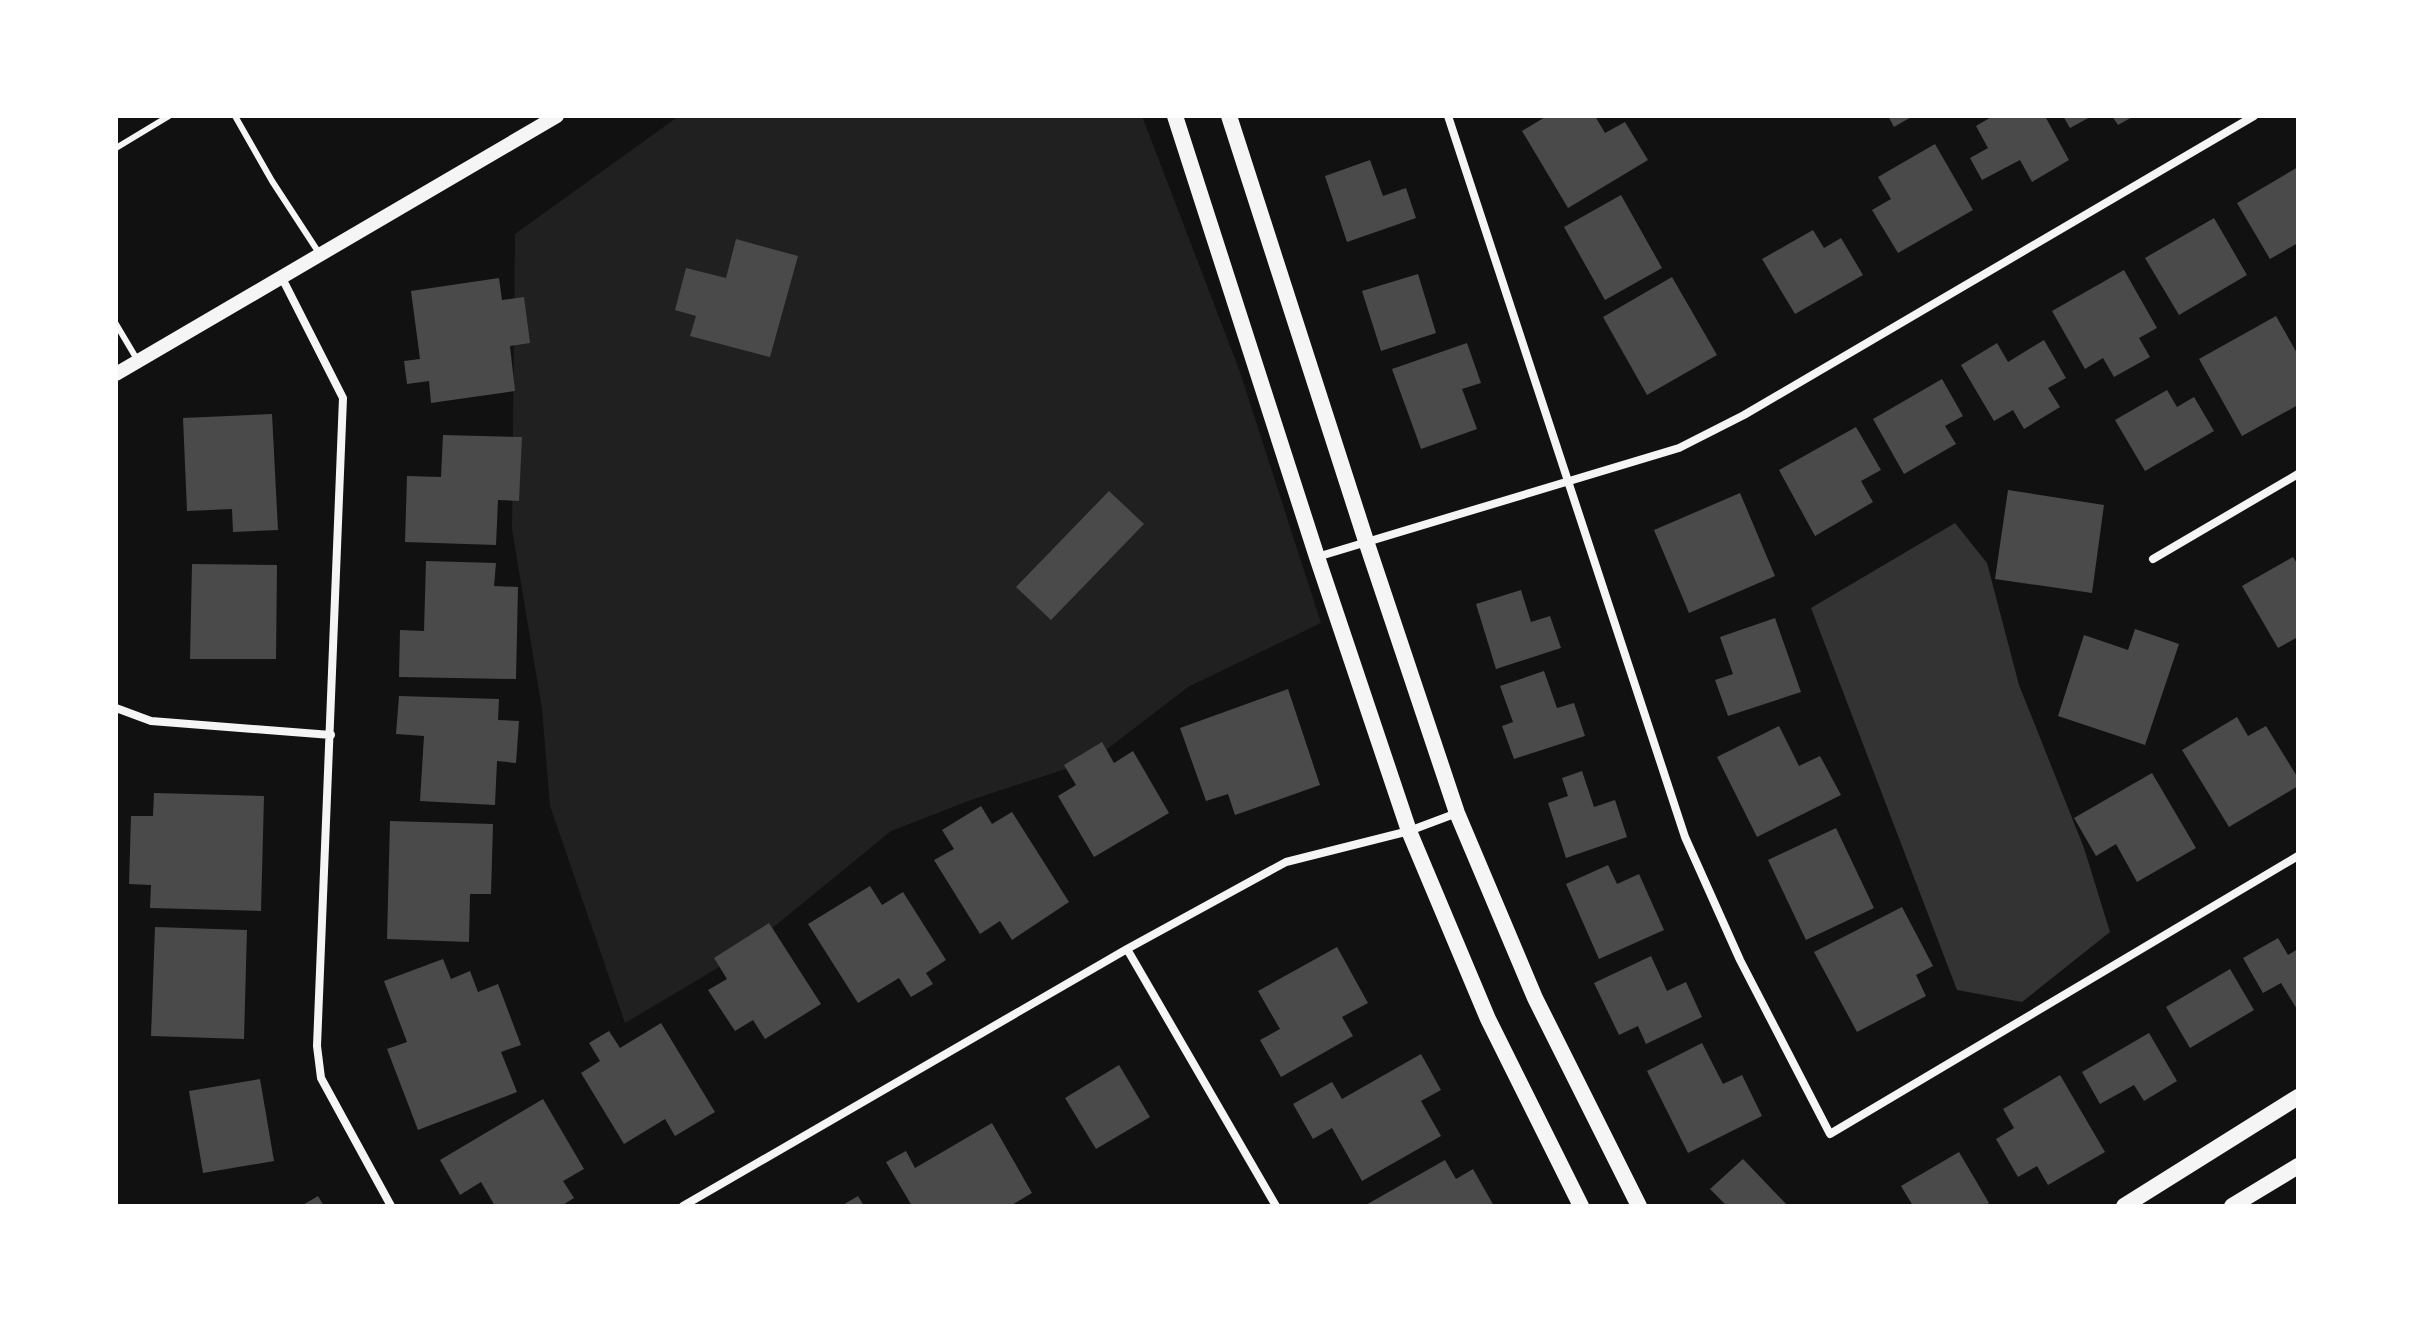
<svg xmlns="http://www.w3.org/2000/svg" width="2414" height="1322" font-family="'Noto Sans',sans-serif">
<rect width="100%" height="100%" fill="#111"/>
<!-- green -->
<path fill="#202020" d="M 679,116 L 1142,116 L 1240,372 L 1321,623 L 1188,687 L 1093,760 L 971,800 L 891,831 L 738,956 L 625,1023 L 550,806 L 542,709 L 512,529 L 515,234 Z"/>
<!-- water -->
<path fill="#333" d="M 1955,523 L 1987,563 L 2019,685 L 2084,848 L 2110,932 L 2022,1002 L 1957,990 L 1811,608 Z"/>
<!-- building -->
<path fill="#4a4a4a" d="M 1547,116 L 1595,116 L 1605,133 L 1625,122 L 1648,160 L 1568,208 L 1522,131 Z
M 1888,116 L 1913,116 L 1894,127 Z
M 1993,116 L 2045,116 L 2069,160 L 2032,182 L 2020,160 L 1982,180 L 1970,158 L 1988,148 L 1976,126 Z
M 2063,116 L 2092,116 L 2070,128 Z
M 2112,116 L 2134,116 L 2118,125 Z
M 1935,144 L 1973,210 L 1898,253 L 1872,210 L 1891,199 L 1878,177 Z
M 1370,160 L 1383,196 L 1406,188 L 1416,218 L 1347,242 L 1325,176 Z
M 2298,167 L 2298,243 L 2270,259 L 2237,203 Z
M 1621,195 L 1662,268 L 1605,300 L 1564,227 Z
M 2214,218 L 2247,275 L 2179,315 L 2145,258 Z
M 1813,230 L 1824,248 L 1841,238 L 1863,275 L 1795,314 L 1762,259 Z
M 736,239 L 798,256 L 770,357 L 690,336 L 696,316 L 675,310 L 686,268 L 726,278 Z
M 2124,270 L 2157,328 L 2139,338 L 2150,357 L 2114,377 L 2103,358 L 2085,369 L 2052,311 Z
M 1418,274 L 1436,333 L 1381,351 L 1362,291 Z
M 1672,277 L 1717,355 L 1647,395 L 1603,317 Z
M 499,278 L 502,300 L 524,297 L 530,343 L 510,346 L 515,391 L 431,403 L 429,381 L 407,384 L 404,361 L 420,359 L 411,291 Z
M 2276,316 L 2298,355 L 2298,405 L 2242,436 L 2199,359 Z
M 2044,340 L 2066,378 L 2048,388 L 2060,407 L 2024,429 L 2013,410 L 1994,421 L 1961,365 L 1997,343 L 2008,362 Z
M 1467,343 L 1481,383 L 1462,389 L 1477,429 L 1421,449 L 1392,369 Z
M 1942,379 L 1963,416 L 1945,426 L 1956,444 L 1904,474 L 1873,419 Z
M 2167,390 L 2177,407 L 2194,397 L 2214,431 L 2145,471 L 2115,420 Z
M 272,414 L 278,530 L 233,532 L 232,509 L 187,511 L 183,418 Z
M 1856,427 L 1881,470 L 1861,481 L 1873,502 L 1815,536 L 1779,470 Z
M 443,435 L 522,437 L 519,501 L 498,500 L 496,545 L 405,542 L 407,476 L 441,477 Z
M 2008,490 L 2104,505 L 2092,593 L 1995,579 Z
M 1109,491 L 1144,524 L 1051,620 L 1016,587 Z
M 1740,493 L 1775,576 L 1689,613 L 1654,530 Z
M 2293,557 L 2298,565 L 2298,637 L 2278,648 L 2242,586 Z
M 426,561 L 496,563 L 494,586 L 518,587 L 516,679 L 399,677 L 400,630 L 424,631 Z
M 192,564 L 277,565 L 276,659 L 190,659 Z
M 1521,590 L 1531,622 L 1550,616 L 1561,648 L 1496,669 L 1476,604 Z
M 1775,618 L 1801,692 L 1728,716 L 1715,680 L 1733,674 L 1720,637 Z
M 2135,629 L 2179,644 L 2145,745 L 2058,716 L 2084,635 L 2128,650 Z
M 1544,671 L 1557,708 L 1574,703 L 1585,736 L 1514,759 L 1502,726 L 1513,722 L 1500,686 Z
M 1288,689 L 1320,785 L 1235,815 L 1228,794 L 1206,801 L 1180,728 Z
M 399,696 L 499,699 L 498,720 L 519,721 L 516,763 L 497,761 L 495,805 L 420,801 L 424,736 L 396,734 Z
M 2237,717 L 2248,736 L 2266,726 L 2298,778 L 2298,786 L 2229,827 L 2182,750 Z
M 1779,726 L 1799,766 L 1820,756 L 1841,795 L 1757,837 L 1717,757 Z
M 1102,742 L 1114,763 L 1133,751 L 1169,813 L 1094,857 L 1058,796 L 1076,785 L 1064,765 Z
M 1582,771 L 1594,807 L 1615,800 L 1627,837 L 1566,858 L 1548,803 L 1568,796 L 1562,778 Z
M 2152,773 L 2196,848 L 2137,882 L 2116,844 L 2096,856 L 2074,818 Z
M 154,793 L 264,796 L 261,911 L 150,908 L 151,885 L 129,884 L 131,816 L 153,816 Z
M 981,806 L 992,824 L 1012,812 L 1069,902 L 1012,940 L 1000,921 L 980,934 L 934,860 L 954,849 L 942,830 Z
M 390,821 L 493,824 L 491,894 L 470,894 L 469,942 L 387,939 Z
M 1836,828 L 1874,908 L 1806,940 L 1768,860 Z
M 1608,865 L 1617,884 L 1639,874 L 1664,930 L 1599,959 L 1566,884 Z
M 870,886 L 882,905 L 903,892 L 946,960 L 926,973 L 933,984 L 911,997 L 899,978 L 858,1003 L 808,924 Z
M 1902,907 L 1933,966 L 1916,975 L 1926,996 L 1857,1032 L 1814,952 Z
M 769,923 L 821,1004 L 765,1039 L 753,1020 L 735,1031 L 708,990 L 727,979 L 714,958 Z
M 155,927 L 247,930 L 244,1039 L 151,1036 Z
M 2278,938 L 2288,955 L 2298,949 L 2298,1011 L 2281,983 L 2263,993 L 2243,958 Z
M 1337,947 L 1368,1003 L 1342,1017 L 1353,1036 L 1281,1077 L 1260,1040 L 1280,1029 L 1258,991 Z
M 1651,956 L 1667,991 L 1686,982 L 1702,1017 L 1646,1044 L 1638,1026 L 1619,1035 L 1594,983 Z
M 443,959 L 451,979 L 470,971 L 478,992 L 498,984 L 521,1045 L 501,1052 L 517,1092 L 418,1130 L 387,1049 L 407,1042 L 384,981 Z
M 2230,969 L 2254,1010 L 2190,1048 L 2166,1007 Z
M 661,1023 L 715,1112 L 675,1136 L 665,1119 L 624,1144 L 581,1073 L 600,1061 L 589,1043 L 609,1031 L 620,1048 Z
M 2149,1033 L 2177,1081 L 2144,1101 L 2134,1085 L 2100,1104 L 2082,1072 Z
M 1702,1043 L 1723,1084 L 1742,1075 L 1762,1116 L 1688,1153 L 1647,1071 Z
M 1421,1054 L 1441,1090 L 1421,1101 L 1441,1136 L 1362,1181 L 1332,1128 L 1313,1139 L 1293,1104 L 1332,1082 L 1342,1099 Z
M 1119,1065 L 1150,1117 L 1096,1149 L 1065,1098 Z
M 2060,1075 L 2105,1152 L 2048,1185 L 2037,1166 L 2018,1177 L 1996,1139 L 2014,1128 L 2003,1109 Z
M 260,1079 L 274,1161 L 203,1173 L 189,1091 Z
M 543,1099 L 584,1169 L 563,1181 L 574,1198 L 561,1206 L 495,1206 L 481,1182 L 460,1195 L 440,1160 Z
M 992,1123 L 1032,1193 L 1010,1206 L 912,1206 L 886,1162 L 906,1151 L 915,1168 Z
M 1959,1152 L 1989,1203 L 1984,1206 L 1913,1206 L 1901,1186 Z
M 1743,1159 L 1788,1206 L 1723,1206 L 1725,1204 L 1710,1189 Z
M 1445,1160 L 1456,1179 L 1473,1169 L 1494,1206 L 1364,1206 Z
M 318,1196 L 324,1206 L 301,1206 Z
M 858,1196 L 864,1206 L 841,1206 Z"/>
<g fill="none" stroke-linecap="round" stroke-linejoin="round">
<!-- service -->
<path stroke="#f5f5f5" stroke-width="6" d="M 235,116 L 272,181 L 319,253
M 116,148 L 169,116
M 116,324 L 138,361"/>
<!-- minor -->
<path stroke="#f5f5f5" stroke-width="8" d="M 1448,116 L 1685,837 L 1740,960 L 1830,1134 L 2298,856
M 282,278 L 343,398 L 317,1046 L 321,1078 L 391,1206
M 1317,557 L 1679,448 L 1744,415 L 2254,116
M 2153,559 L 2298,474
M 116,708 L 151,721 L 331,735
M 1127,949 L 1276,1206
M 683,1206 L 1127,949 L 1286,862 L 1409,831 L 1457,813"/>
<!-- tertiary -->
<path stroke="#f5f5f5" stroke-width="14" d="M 116,374 L 557,116"/>
<!-- secondary -->
<path stroke="#f5f5f5" stroke-width="16" d="M 1175,116 L 1317,557 L 1409,831 L 1488,1019 L 1581,1206
M 1229,116 L 1366,541 L 1457,813 L 1535,998 L 1639,1206
M 2124,1206 L 2298,1097
M 2232,1206 L 2298,1166"/>
</g>
<!-- border -->
<rect width="2414" height="1322" fill="none" stroke="#ffffff" stroke-width="236"/>
</svg>
